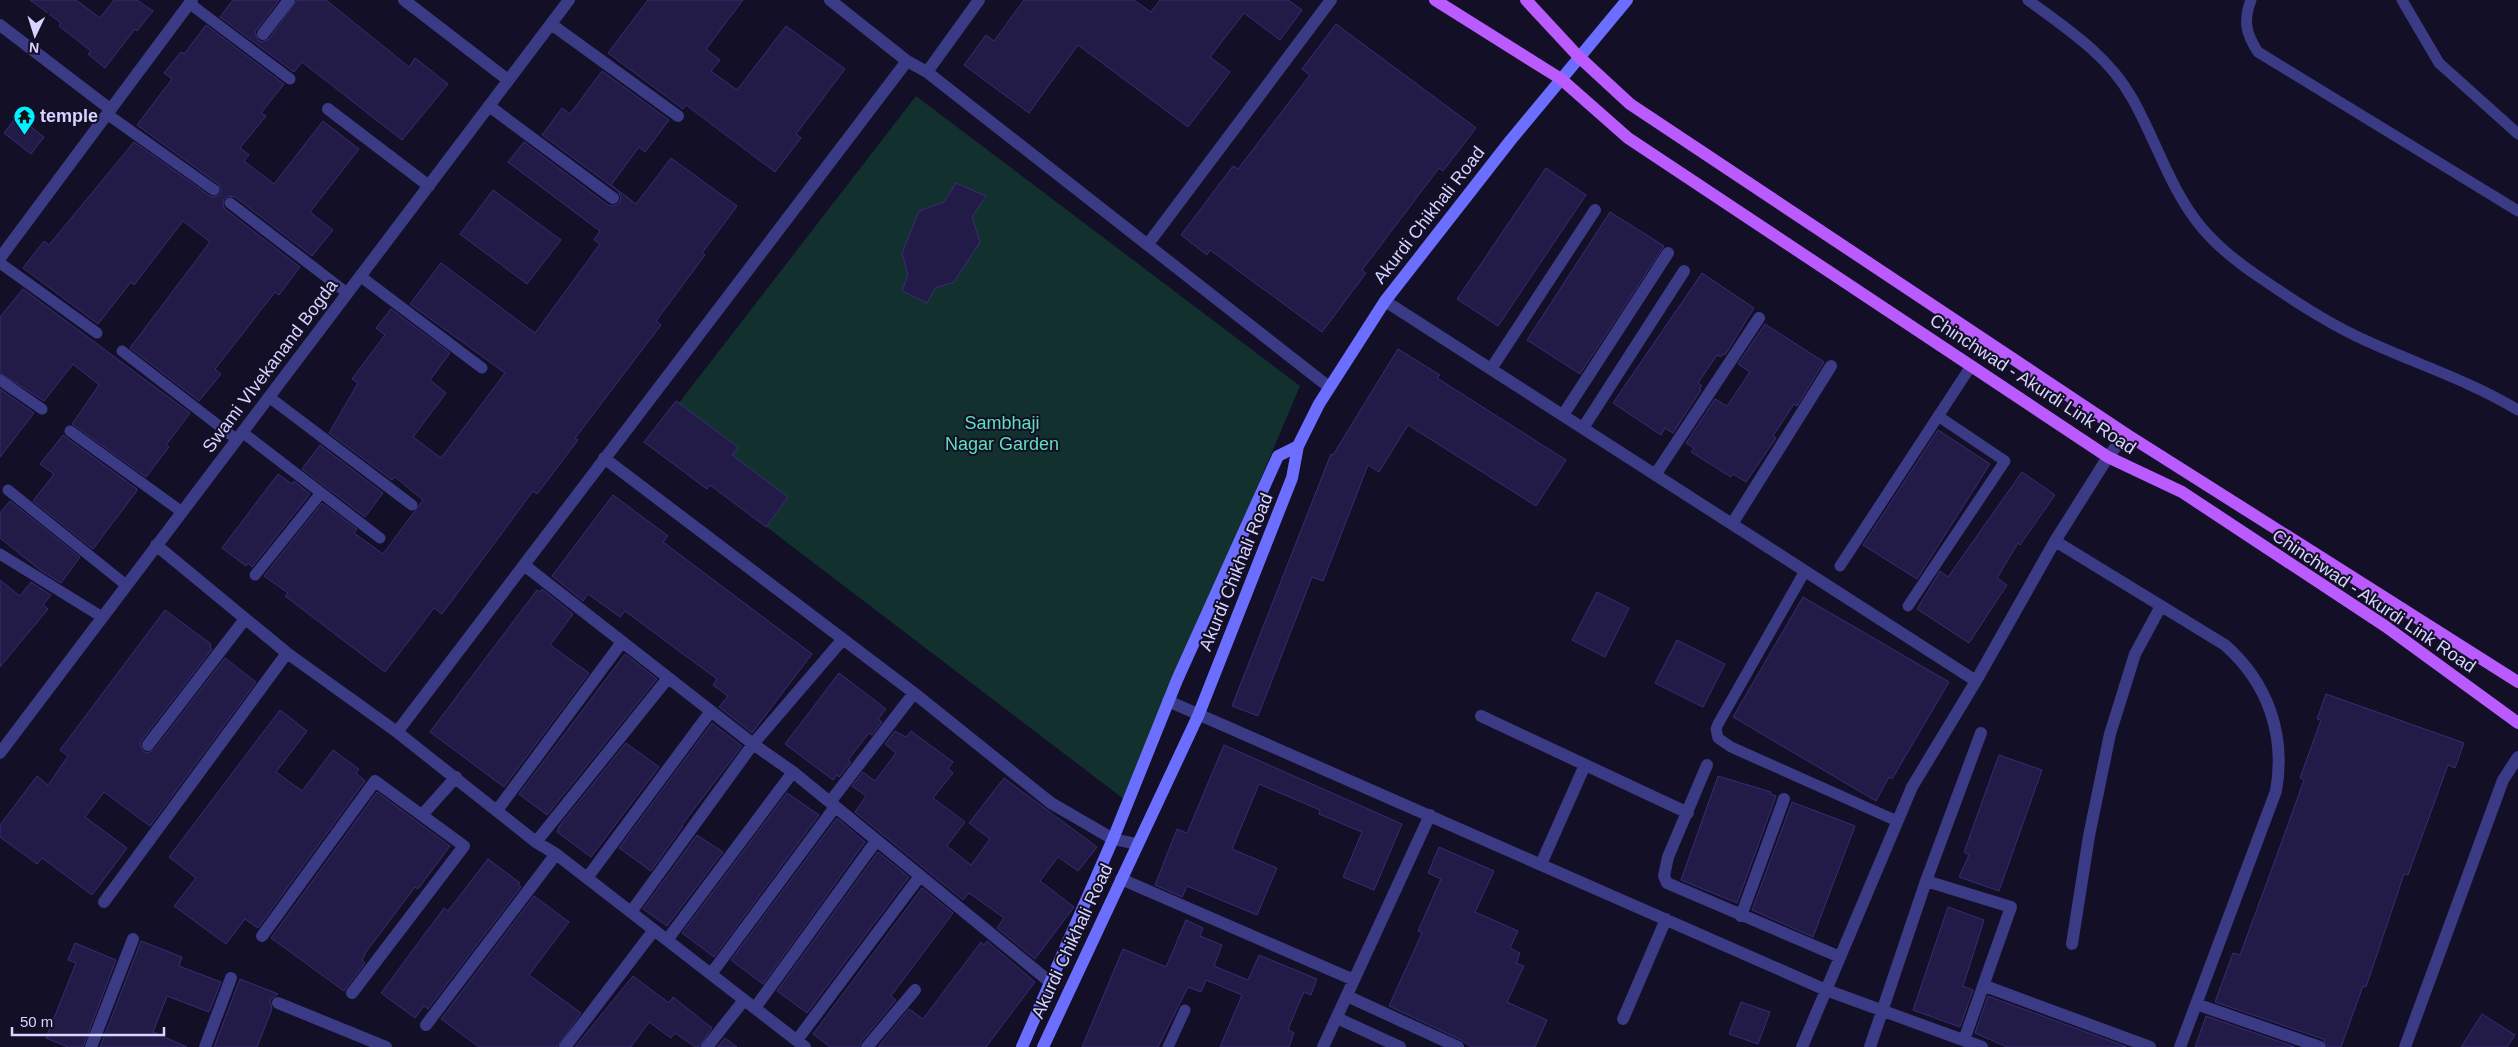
<svg xmlns="http://www.w3.org/2000/svg" width="2518" height="1047" font-family="Helvetica,sans-serif">
<rect width="100%" height="100%" fill="#120f26"/>
<!-- green -->
<path fill="#12302e" d="M 916,96 L 1300,386 L 1125,800 L 651,439 Z"/>
<!-- building -->
<path fill="#221b47" stroke="#382d73" d="M 30,0 L 76,0 L 100,18 L 114,0 L 137,0 L 153,11 L 137,31 L 135,29 L 105,68 L 88,54 L 91,51 L 59,26 L 61,23 Z
M 233,0 L 279,0 L 255,32 L 258,40 L 262,42 L 269,39 L 297,0 L 326,0 L 409,67 L 415,58 L 448,84 L 402,140 L 302,62 L 294,72 L 220,17 Z
M 648,0 L 743,0 L 706,49 L 720,60 L 711,71 L 737,90 L 786,26 L 845,69 L 796,134 L 801,138 L 775,172 L 686,105 L 683,109 L 608,53 Z
M 1024,0 L 1134,0 L 1151,12 L 1160,0 L 1288,0 L 1302,10 L 1280,40 L 1244,13 L 1210,57 L 1230,72 L 1188,127 L 1078,45 L 1029,113 L 964,65 L 986,35 L 994,41 Z
M 1336,24 L 1476,128 L 1443,171 L 1439,168 L 1362,270 L 1366,273 L 1322,332 L 1210,250 L 1207,255 L 1181,235 L 1233,166 L 1238,169 L 1310,75 L 1302,69 Z
M 206,25 L 284,84 L 261,113 L 266,116 L 240,148 L 249,155 L 244,161 L 274,184 L 323,121 L 359,149 L 310,212 L 333,230 L 312,256 L 235,197 L 228,196 L 224,199 L 223,205 L 225,209 L 300,267 L 279,295 L 275,292 L 215,369 L 221,374 L 199,401 L 130,348 L 210,242 L 183,221 L 134,285 L 131,282 L 98,324 L 23,268 L 44,241 L 49,245 L 134,142 L 210,196 L 214,197 L 220,195 L 221,190 L 218,184 L 137,125 L 172,79 L 164,73 L 181,52 L 184,54 Z
M 602,71 L 669,120 L 645,152 L 639,147 L 611,185 L 636,204 L 671,158 L 737,206 L 702,253 L 705,255 L 656,321 L 661,325 L 575,438 L 578,440 L 537,494 L 533,491 L 442,614 L 434,608 L 385,672 L 285,596 L 288,593 L 264,576 L 322,503 L 357,529 L 354,533 L 383,554 L 423,500 L 395,477 L 392,480 L 329,433 L 358,383 L 352,379 L 385,335 L 376,328 L 391,309 L 450,353 L 430,380 L 446,393 L 413,437 L 441,458 L 505,373 L 410,304 L 441,263 L 535,333 L 600,244 L 594,240 L 600,231 L 508,162 L 524,142 L 608,205 L 613,206 L 619,203 L 621,198 L 618,191 L 542,135 L 562,108 L 570,114 Z
M 17,116 L 44,137 L 31,154 L 4,133 Z
M 1546,168 L 1586,195 L 1498,326 L 1457,299 Z
M 956,183 L 986,196 L 972,217 L 980,242 L 954,282 L 935,288 L 927,303 L 902,291 L 908,275 L 902,253 L 919,211 L 944,202 Z
M 493,190 L 561,240 L 527,284 L 460,234 Z
M 1610,212 L 1664,246 L 1580,374 L 1527,340 Z
M 1702,273 L 1754,308 L 1725,355 L 1723,354 L 1721,357 L 1717,355 L 1698,383 L 1702,386 L 1699,389 L 1701,390 L 1673,433 L 1665,428 L 1661,435 L 1613,403 Z
M 23,289 L 190,413 L 166,445 L 169,447 L 146,477 L 72,424 L 99,385 L 73,364 L 44,401 L 0,373 L 0,317 Z
M 1765,324 L 1824,362 L 1797,406 L 1794,404 L 1773,436 L 1776,438 L 1746,482 L 1733,474 L 1731,477 L 1691,452 L 1694,448 L 1686,443 L 1715,399 L 1727,406 L 1750,372 L 1738,364 Z
M 1398,349 L 1440,375 L 1437,378 L 1566,460 L 1536,506 L 1408,425 L 1379,472 L 1368,465 L 1323,581 L 1312,577 L 1258,716 L 1232,706 L 1331,454 L 1333,455 Z
M 0,389 L 34,413 L 0,457 Z
M 676,401 L 738,447 L 732,455 L 788,497 L 766,527 L 710,485 L 707,489 L 644,442 Z
M 1938,430 L 1990,464 L 1917,579 L 1863,545 Z
M 63,435 L 137,489 L 136,492 L 93,549 L 33,501 L 54,474 L 40,464 Z
M 320,445 L 383,493 L 365,517 L 302,469 Z
M 2022,472 L 2055,495 L 2020,545 L 2018,543 L 1997,578 L 2007,585 L 1969,643 L 1917,609 L 1940,571 L 1948,577 Z
M 278,474 L 292,484 L 294,481 L 310,494 L 252,567 L 248,563 L 246,566 L 222,548 Z
M 613,495 L 668,536 L 663,542 L 812,654 L 752,733 L 719,707 L 728,696 L 713,685 L 717,679 L 625,611 L 620,617 L 588,594 L 583,601 L 552,576 Z
M 10,501 L 80,557 L 61,583 L 40,570 L 0,538 L 0,513 Z
M 0,580 L 20,596 L 31,582 L 51,595 L 43,605 L 48,609 L 0,667 Z
M 542,589 L 573,614 L 550,645 L 589,673 L 504,787 L 430,732 L 537,590 L 540,592 Z
M 1597,592 L 1629,608 L 1605,657 L 1572,640 Z
M 1803,597 L 1949,682 L 1892,779 L 1889,777 L 1876,801 L 1733,717 Z
M 165,610 L 211,644 L 210,647 L 212,649 L 142,740 L 140,744 L 143,751 L 147,753 L 154,750 L 225,658 L 256,682 L 150,826 L 104,792 L 85,817 L 127,848 L 92,895 L 42,858 L 37,864 L 0,837 L 0,825 L 37,776 L 48,785 L 68,756 L 60,750 Z
M 1677,640 L 1725,664 L 1703,707 L 1655,683 Z
M 625,654 L 657,679 L 547,815 L 519,794 Z
M 839,673 L 886,709 L 878,719 L 882,722 L 872,735 L 869,733 L 848,760 L 851,762 L 839,777 L 837,775 L 833,780 L 785,744 Z
M 2326,694 L 2464,743 L 2455,768 L 2448,765 L 2408,875 L 2404,874 L 2366,987 L 2363,986 L 2341,1047 L 2328,1047 L 2323,1039 L 2215,1002 L 2233,953 L 2240,955 L 2281,844 L 2304,780 L 2300,778 L 2321,720 L 2317,719 Z
M 280,710 L 307,731 L 276,772 L 302,791 L 333,750 L 359,769 L 356,773 L 365,781 L 258,928 L 245,919 L 226,944 L 174,906 L 196,878 L 169,857 Z
M 712,723 L 742,746 L 682,825 L 683,826 L 651,871 L 619,848 Z
M 895,731 L 906,737 L 911,731 L 953,762 L 948,769 L 953,773 L 933,798 L 965,822 L 947,846 L 971,865 L 990,839 L 969,823 L 1004,778 L 1097,847 L 1078,871 L 1058,857 L 1040,881 L 1074,907 L 1035,959 L 997,928 L 1004,918 L 969,893 L 963,900 L 855,812 L 866,796 L 852,786 L 863,772 L 875,781 L 896,753 L 885,744 Z
M 626,743 L 659,767 L 591,857 L 557,832 L 560,825 Z
M 1224,745 L 1402,824 L 1374,890 L 1343,877 L 1362,832 L 1319,814 L 1320,810 L 1259,784 L 1232,849 L 1277,868 L 1257,915 L 1187,886 L 1182,897 L 1155,885 L 1177,829 L 1187,833 Z
M 1999,755 L 2042,770 L 1999,891 L 1959,877 L 1969,855 L 1964,852 Z
M 1718,776 L 1771,792 L 1770,794 L 1776,796 L 1737,903 L 1681,880 Z
M 377,792 L 450,846 L 418,889 L 415,887 L 366,952 L 362,960 L 365,963 L 344,991 L 271,938 Z
M 787,793 L 819,815 L 714,957 L 682,933 Z
M 1792,802 L 1855,826 L 1813,937 L 1752,910 Z
M 837,818 L 865,842 L 763,984 L 731,960 Z
M 697,835 L 723,852 L 667,926 L 643,909 Z
M 1439,847 L 1494,871 L 1475,912 L 1518,931 L 1510,948 L 1520,953 L 1516,963 L 1524,966 L 1507,1002 L 1547,1020 L 1535,1047 L 1471,1047 L 1461,1040 L 1389,1006 L 1422,933 L 1418,931 L 1441,879 L 1428,873 Z
M 878,852 L 909,877 L 807,1013 L 777,991 Z
M 488,859 L 520,883 L 518,885 L 521,887 L 428,1009 L 424,1006 L 415,1018 L 381,993 L 444,908 L 448,911 Z
M 922,888 L 953,913 L 891,996 L 896,1000 L 861,1042 L 859,1047 L 830,1047 L 813,1034 Z
M 534,896 L 569,922 L 529,975 L 581,1013 L 557,1047 L 479,1047 L 441,1019 Z
M 1948,907 L 1984,920 L 1963,986 L 1973,990 L 1960,1027 L 1913,1010 Z
M 1186,920 L 1203,928 L 1200,936 L 1222,945 L 1214,966 L 1248,980 L 1259,955 L 1317,979 L 1311,995 L 1304,992 L 1296,1010 L 1288,1030 L 1294,1033 L 1289,1047 L 1220,1047 L 1242,995 L 1206,980 L 1201,992 L 1188,987 L 1158,1047 L 1082,1047 L 1123,949 L 1166,967 Z
M 141,941 L 182,957 L 179,966 L 221,982 L 209,1012 L 167,996 L 153,1032 L 187,1047 L 100,1047 Z
M 987,941 L 1035,982 L 986,1047 L 878,1047 L 909,1009 L 923,1019 L 981,942 L 984,945 Z
M 75,943 L 116,960 L 83,1047 L 68,1047 L 46,1038 L 76,963 L 68,960 Z
M 633,976 L 669,1003 L 673,997 L 712,1028 L 699,1047 L 695,1047 L 675,1033 L 671,1038 L 649,1022 L 631,1047 L 575,1047 Z
M 240,979 L 278,994 L 270,1000 L 272,1009 L 257,1047 L 214,1047 Z
M 1988,996 L 2127,1047 L 2007,1047 L 1975,1033 Z
M 1741,1002 L 1770,1012 L 1758,1044 L 1729,1034 Z
M 2482,1014 L 2515,1035 L 2507,1047 L 2461,1047 Z
M 2206,1016 L 2295,1047 L 2195,1047 Z
M 725,1038 L 737,1047 L 717,1047 Z"/>
<g fill="none" stroke-linecap="round" stroke-linejoin="round">
<!-- lane -->
<path stroke="#3a3a85" stroke-width="11" d="M 2028,0 C 2066,28 2108,55 2132,98 C 2156,140 2170,190 2202,228 C 2218,247 2241,265 2262,279 C 2293,300 2323,320 2356,336 C 2410,362 2467,379 2518,410
M 2251,0 C 2243,21 2246,34 2258,52 L 2518,211
M 2402,0 L 2439,63 L 2518,134
M 189,3 L 290,79
M 107,114 L 214,190
M 230,203 L 347,293
M 0,263 L 97,333
M 360,276 L 482,368
M 122,351 L 236,439
M 0,380 L 42,409
M 269,397 L 412,505
M 70,431 L 182,512
M 242,432 L 380,538
M 8,490 L 126,585
M 0,554 L 102,617
M 1840,566 L 1971,366
M 1805,571 L 1718,724 L 1716,729 L 1718,738 L 1731,747 L 1897,821
M 255,575 L 321,493
M 1908,606 L 2005,461 L 1938,416
M 1168,1047 L 1185,1010"/>
<!-- street -->
<path stroke="#3a3a85" stroke-width="12" d="M 404,0 L 508,80
M 830,0 L 907,61 L 927,72 L 1329,387
M 551,24 L 678,116
M 0,25 L 110,109
M 263,34 L 289,0
M 927,72 L 979,0
M 489,106 L 613,198
M 328,109 L 429,186
M 1148,244 L 1331,0
M 0,258 L 192,0
M 1385,301 L 1976,681
M 1491,369 L 1595,210
M 1563,415 L 1668,253
M 1583,428 L 1684,271
M 604,458 L 914,693 L 1051,803 L 1113,839 L 1137,844
M 1655,475 L 1759,318
M 1732,524 L 1831,366
M 2055,541 L 2225,645 C 2268,683 2286,735 2276,791 L 2180,1047
M 156,545 L 287,653 L 397,732 L 536,842 L 556,854 L 805,1047
M 524,565 L 753,744 L 793,772 L 1050,982
M 1168,701 L 1826,990 L 1982,1047
M 1481,716 L 1688,813
M 397,732 L 907,61
M 148,745 L 245,619
M 0,753 L 569,0
M 1707,765 L 1668,857 L 1664,876 L 1667,883 L 1840,957
M 830,802 L 914,693
M 498,809 L 622,642
M 423,814 L 456,777
M 536,842 L 668,678
M 1541,864 L 1585,765
M 587,878 L 711,711
M 1121,879 L 1354,980
M 1926,881 L 2011,907 L 1964,1040
M 104,902 L 287,653
M 631,912 L 753,744 L 843,639
M 1741,916 L 1784,799
M 262,936 L 375,781 L 464,846 L 352,993
M 667,940 L 793,772
M 2072,944 L 2089,836 L 2110,734 L 2135,654 L 2161,606
M 711,974 L 835,807
M 1985,986 L 2150,1047
M 1347,996 L 1458,1047
M 278,1003 L 386,1047
M 2196,1004 L 2320,1047
M 755,1008 L 876,841
M 1337,1018 L 1400,1047
M 1623,1019 L 1666,919
M 426,1025 L 556,854
M 797,1040 L 920,876
M 91,1047 L 133,939
M 205,1047 L 231,978
M 565,1047 L 654,930
M 707,1047 L 744,1000
M 867,1047 L 915,990
M 1323,1047 L 1430,815
M 1802,1047 L 1912,787 L 1976,681 L 2055,541 L 2108,457 L 2126,434
M 1870,1047 L 1926,881 L 1981,733
M 2405,1047 L 2503,780 L 2518,757"/>
<!-- secondary -->
<path stroke="#6b6eff" stroke-width="12" d="M 1022,1047 L 1113,839 L 1177,680 L 1278,456 L 1298,446
M 1043,1047 L 1198,716 L 1292,478 L 1298,446 L 1319,404 L 1385,301 L 1510,141 L 1627,0"/>
<!-- primary -->
<path stroke="#ba5bff" stroke-width="12" d="M 1435,0 L 1561,79 L 1628,138 L 2108,457 L 2182,492 L 2385,626 L 2518,723
M 1526,0 L 1578,56 L 1630,104 L 2126,434 L 2518,682"/>
</g>
<!-- icons -->
<defs>
<symbol id="temple-pin" viewBox="-11 -11 22 30"><path d="M0 17L-7.5 6A9.5 9.5 0 1 1 7.5 6Z" fill="#00f1ff" stroke="#120f26"/><path d="M0-6L5-2H3V0L6.5 2.5H4V6H1.5V3h-3V6H-4V2.5H-6.5L-3 0V-2H-5Z" fill="#111"/></symbol>
</defs>
<g fill-rule="evenodd">
<use href="#temple-pin" x="12" y="104" width="25" height="34"/>
</g>
<g text-anchor="middle" dominant-baseline="central" stroke-width="4" stroke-linejoin="round" paint-order="stroke">
<!-- poi labels -->
<g font-size="18" font-weight="bold" fill="#d7d4ff" stroke="#120f26" text-anchor="start">
<text x="40" y="116">temple</text>
</g>
<!-- street labels -->
<g font-size="18" fill="#d7d4ff" stroke="#120f26">
<text transform="translate(1429 215) rotate(-52)">Akurdi Chikhali Road</text>
<text transform="translate(270 366) rotate(-53)">Swami VIvekanand Bogda</text>
<text transform="translate(2033 384) rotate(33)">Chinchwad - Akurdi Link Road</text>
<text transform="translate(1236 572) rotate(-68)">Akurdi Chikhali Road</text>
<text transform="translate(2374 601) rotate(34)">Chinchwad - Akurdi Link Road</text>
<text transform="translate(1072 941) rotate(-65)">Akurdi Chikhali Road</text>
</g>
<!-- park labels -->
<g font-size="18" fill="#5fe0ba" stroke="#120f26">
<text x="1002" y="423">Sambhaji<tspan x="1002" dy="21">Nagar Garden</tspan></text>
</g>
</g>
<!-- north arrow -->
<g transform="translate(35 35) rotate(184)" stroke="#120f26" stroke-width="4" paint-order="stroke">
<path d="M0-4L9 19L0 12L-9 19Z" fill="#d7d4ff"/>
<text y="-8" font-size="14" font-weight="bold" text-anchor="middle" fill="#d7d4ff">N</text>
</g>
<!-- scale -->
<path d="M12 1027v8h152v-8" fill="none" stroke="#d7d4ff" stroke-width="2.5"/>
<text x="20" y="1027" font-size="15" fill="#d7d4ff" stroke="#120f26" stroke-width="4" paint-order="stroke">50 m</text>
</svg>
